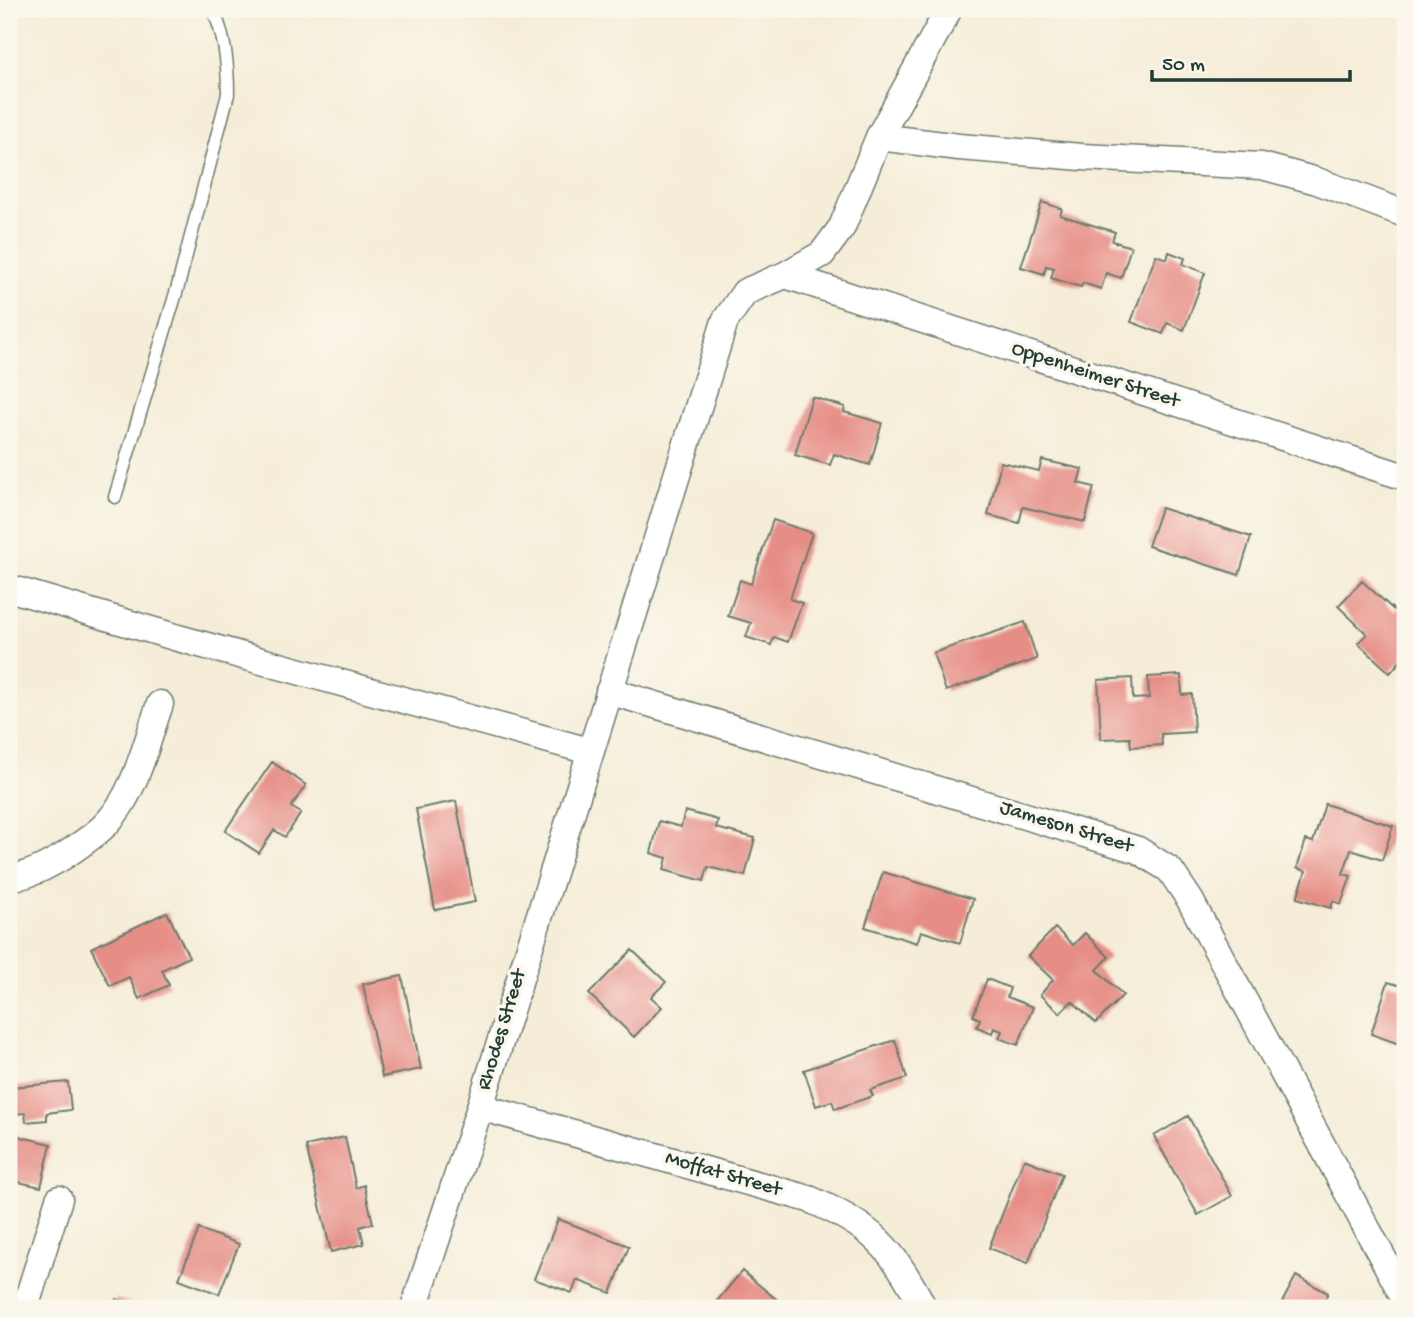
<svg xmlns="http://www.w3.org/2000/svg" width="1414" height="1317" font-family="'Gochi Hand',sans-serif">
<rect width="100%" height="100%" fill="#fbf7ec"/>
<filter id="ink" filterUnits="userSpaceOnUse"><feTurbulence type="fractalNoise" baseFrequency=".0143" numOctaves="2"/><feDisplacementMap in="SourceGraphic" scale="14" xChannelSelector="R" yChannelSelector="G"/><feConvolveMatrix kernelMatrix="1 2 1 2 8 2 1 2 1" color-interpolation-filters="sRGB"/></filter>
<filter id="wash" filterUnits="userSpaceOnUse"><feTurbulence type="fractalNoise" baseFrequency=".00686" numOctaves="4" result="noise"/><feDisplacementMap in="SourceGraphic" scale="28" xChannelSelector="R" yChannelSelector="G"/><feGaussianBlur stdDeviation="1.57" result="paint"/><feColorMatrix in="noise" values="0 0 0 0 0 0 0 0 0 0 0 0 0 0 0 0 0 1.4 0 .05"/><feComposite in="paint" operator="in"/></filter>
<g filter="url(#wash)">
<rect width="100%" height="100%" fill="#f5edd8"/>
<g id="blocks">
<!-- building -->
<path fill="#e68d86" d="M 1042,202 L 1062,209 L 1060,215 L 1115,232 L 1112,241 L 1131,247 L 1121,278 L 1106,273 L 1101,289 L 1083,283 L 1081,287 L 1051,278 L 1054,268 L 1046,266 L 1044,274 L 1021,267 Z
M 1169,252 L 1185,258 L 1183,264 L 1205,273 L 1184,330 L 1167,323 L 1163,334 L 1131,322 L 1156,255 L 1167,259 Z
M 812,397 L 845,407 L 844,412 L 882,423 L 870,465 L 834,454 L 830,465 L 795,455 Z
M 1042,460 L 1082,469 L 1078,483 L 1094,487 L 1085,522 L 1023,507 L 1019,523 L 988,515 L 1001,462 L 1039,471 Z
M 1161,508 L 1251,537 L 1239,575 L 1148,546 Z
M 773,520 L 812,533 L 790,599 L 802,603 L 788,642 L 774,637 L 771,645 L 746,637 L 751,623 L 728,616 L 740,580 L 751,584 Z
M 1362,581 L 1395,611 L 1405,600 L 1405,656 L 1390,673 L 1358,643 L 1367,634 L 1338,606 Z
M 1025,622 L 1037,659 L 946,691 L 933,653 Z
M 1181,675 L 1182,695 L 1192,694 L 1194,732 L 1161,734 L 1162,745 L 1131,747 L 1130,738 L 1101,739 L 1098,680 L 1132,678 L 1133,699 L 1149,698 L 1148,677 Z
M 272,762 L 306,785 L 291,807 L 301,813 L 285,837 L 274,830 L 259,853 L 225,831 Z
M 456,801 L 475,902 L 435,910 L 416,809 Z
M 1325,804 L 1393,826 L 1382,860 L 1351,850 L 1343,874 L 1351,876 L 1341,904 L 1333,901 L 1331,908 L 1297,898 L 1306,871 L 1297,868 L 1306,840 L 1313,842 Z
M 685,811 L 718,820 L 716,828 L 755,838 L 745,876 L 708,867 L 704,881 L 664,870 L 667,858 L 651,853 L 659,821 L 681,827 Z
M 883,872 L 973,899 L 960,943 L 921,931 L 917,943 L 865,927 Z
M 167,912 L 189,957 L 162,970 L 169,985 L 139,999 L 129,977 L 110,986 L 91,948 Z
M 1055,928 L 1073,945 L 1085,933 L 1109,957 L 1097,970 L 1123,995 L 1096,1023 L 1072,1001 L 1060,1013 L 1040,995 L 1053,980 L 1028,956 Z
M 632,950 L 666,982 L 651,997 L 662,1007 L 634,1037 L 589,994 Z
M 402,976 L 421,1069 L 382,1077 L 363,984 Z
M 987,979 L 1010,988 L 1007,997 L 1033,1007 L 1018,1045 L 999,1038 L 1002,1031 L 994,1028 L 992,1033 L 977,1027 L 980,1019 L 973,1016 Z
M 1388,982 L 1405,987 L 1405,1046 L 1371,1034 Z
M 895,1040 L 907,1078 L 870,1090 L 873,1096 L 835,1109 L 832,1101 L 816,1106 L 804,1070 Z
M 68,1082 L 71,1110 L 47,1113 L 47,1120 L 26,1122 L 25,1113 L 14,1114 L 11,1087 Z
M 1188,1116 L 1232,1196 L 1198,1215 L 1154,1136 Z
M 9,1134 L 51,1144 L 41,1187 L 9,1180 Z
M 345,1137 L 356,1188 L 364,1185 L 373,1223 L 360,1227 L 364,1244 L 331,1252 L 306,1146 Z
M 1024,1159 L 1062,1174 L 1028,1263 L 989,1248 Z
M 558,1219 L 629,1246 L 611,1293 L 577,1280 L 572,1293 L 534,1279 Z
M 199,1229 L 239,1244 L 219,1294 L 179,1279 Z
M 742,1271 L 787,1308 L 726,1308 L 717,1301 Z
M 1296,1276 L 1328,1293 L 1320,1308 L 1279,1308 Z
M 116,1299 L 146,1308 L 113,1308 Z"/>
</g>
</g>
<g filter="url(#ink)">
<use href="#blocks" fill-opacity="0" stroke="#6a7b6d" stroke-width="2"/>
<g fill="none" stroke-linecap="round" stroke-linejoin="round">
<defs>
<path id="lane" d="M 115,497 L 178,286 L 228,94 C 228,64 225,37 213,9"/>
<path id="street" d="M 879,137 L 959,147 L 1082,157 L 1262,166 L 1317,181 L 1405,214
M 785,275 L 1405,477
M 9,588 L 178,638 L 589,751
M 609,691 L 1138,850 L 1170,870 L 1190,900 L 1405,1299
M 9,877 C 28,877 47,866 64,856 C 78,846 95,836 107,823 C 136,792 146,743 160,704
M 480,1107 L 809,1199 C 873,1226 892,1248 924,1308
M 25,1308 L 59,1199
M 414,1308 L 480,1107 L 725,321 L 745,292 L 785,275 L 822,254 L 842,227 L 879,137 L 949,9"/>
</defs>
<!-- lane casing -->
<use href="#lane" stroke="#6a7b6d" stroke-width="15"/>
<!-- street casing -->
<use href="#street" stroke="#6a7b6d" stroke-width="29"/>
<!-- lane -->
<use href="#lane" stroke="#fff" stroke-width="12"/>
<!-- street -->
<use href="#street" stroke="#fff" stroke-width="26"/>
</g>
</g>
<g text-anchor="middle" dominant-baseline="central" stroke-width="7" stroke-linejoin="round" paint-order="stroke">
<!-- street labels -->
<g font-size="21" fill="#1f3d34" stroke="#fbf7ec">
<text transform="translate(1095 376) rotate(18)">Oppenheimer Street</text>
<text transform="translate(1066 828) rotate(17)">Jameson Street</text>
<text transform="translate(503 1030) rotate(-73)">Rhodes Street</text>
<text transform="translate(723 1175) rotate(16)">Moffat Street</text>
</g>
</g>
<!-- margin -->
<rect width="1414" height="1317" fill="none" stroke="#fbf7ec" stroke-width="35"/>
<!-- scale -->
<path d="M1152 70v10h198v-10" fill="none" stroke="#1f3d34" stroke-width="3.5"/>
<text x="1162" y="70" font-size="21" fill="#1f3d34" stroke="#fbf7ec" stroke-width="5" paint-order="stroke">50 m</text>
</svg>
